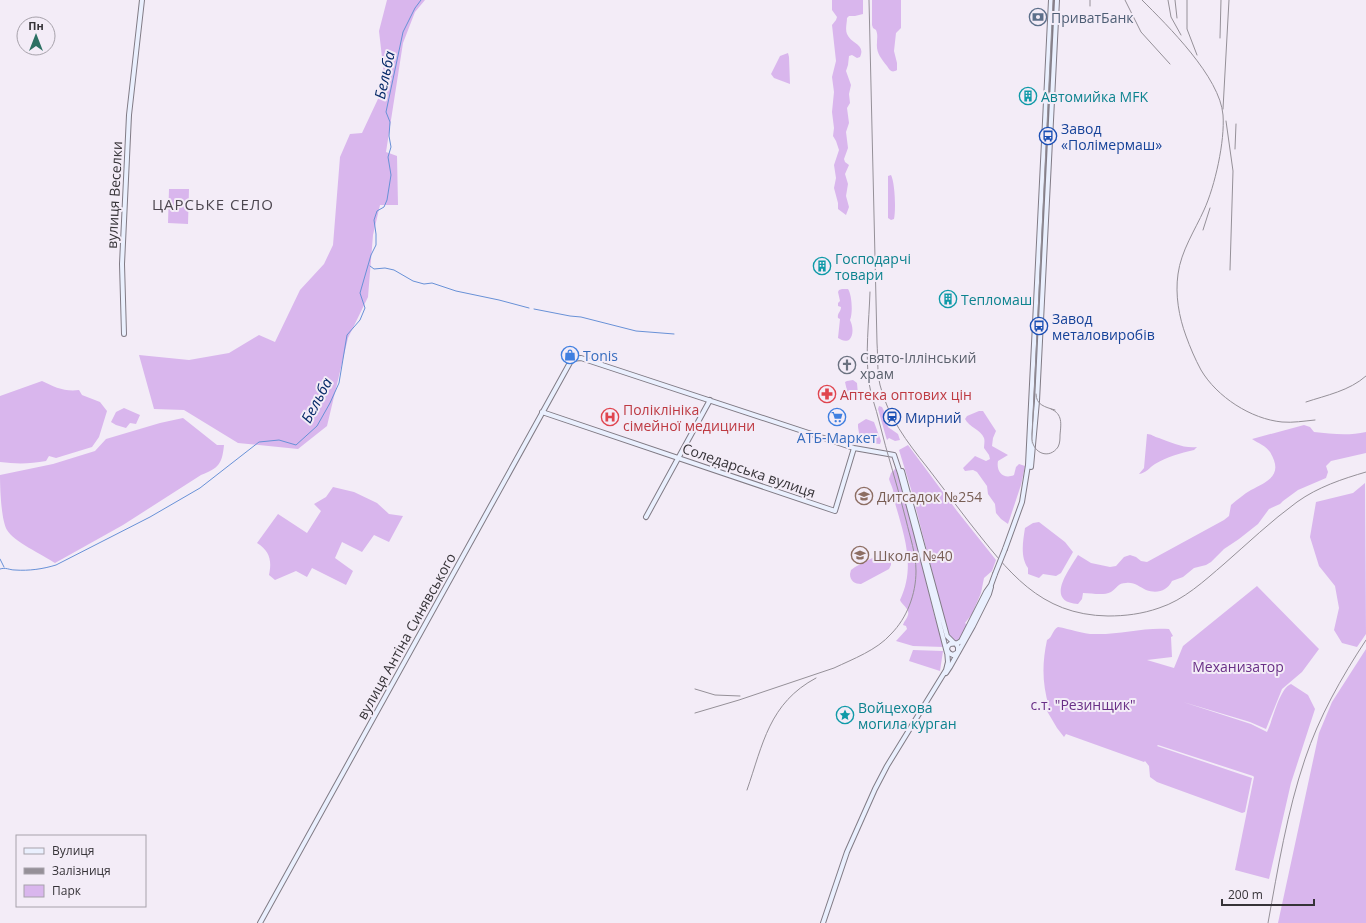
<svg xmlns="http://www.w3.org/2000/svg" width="1366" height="923" font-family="'Open Sans',sans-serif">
<rect width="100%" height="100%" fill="#f3ecf7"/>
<!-- green -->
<path fill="#d9b6ed" d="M 387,0 L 425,0 L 415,12 L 403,43 L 386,152 L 397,156 L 398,205 L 380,205 L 373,235 L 368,297 L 348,338 L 327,426 L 298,449 L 238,443 L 184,410 L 154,409 L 139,355 L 189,360 L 229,353 L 259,335 L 275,342 L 300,290 L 324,264 L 333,245 L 340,157 L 350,134 L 362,133 L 385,84 L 379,31 Z
M 832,0 L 863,0 L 863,14 L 855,16 L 849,16 L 847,18 C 847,23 845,29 847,34 C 851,44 866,44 860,57 L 857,58 L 852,55 L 849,56 L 848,65 L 846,71 L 851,85 L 849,94 L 850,103 L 847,108 L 849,123 L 846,132 L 848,148 L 844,159 L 845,162 L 849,165 L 845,174 L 848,184 L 846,196 L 849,207 L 846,215 L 838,209 L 838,203 L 834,188 L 836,178 L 834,165 L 839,150 L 836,141 L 833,136 L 834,128 L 832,112 L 834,92 L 832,77 L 836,61 L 832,25 L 836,20 L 837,17 L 832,10 Z
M 872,0 L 901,0 L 901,28 L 896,33 L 894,51 L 897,63 L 897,70 C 892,73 890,71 887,66 C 881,58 876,53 877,43 C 877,37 878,35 876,30 L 873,28 L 872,25 Z
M 788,53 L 789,57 L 790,84 L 774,78 L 771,74 L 780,56 Z
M 891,175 C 895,182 896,211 894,219 L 891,220 L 888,218 L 888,176 Z
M 169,189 L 189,189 L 188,224 L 168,223 Z
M 842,289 L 848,289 C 852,295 853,313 850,320 C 853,326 854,335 849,340 C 844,342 842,340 838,338 L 840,319 L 838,318 C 837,313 841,312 841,307 L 838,306 L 838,303 L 840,301 L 838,292 L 839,290 Z
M 853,380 L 857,383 L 858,395 L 853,398 L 848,395 L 845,382 L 847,381 Z
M 42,381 C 54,387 65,392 79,390 L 82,395 L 100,402 L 107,411 L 99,437 L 92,447 L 56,458 L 49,456 L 46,461 C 30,464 16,464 0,462 L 0,396 Z
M 879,406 L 882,407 L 886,415 L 888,427 L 898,434 L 900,440 L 895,441 L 889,438 L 887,440 L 886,437 L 878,409 Z
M 124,408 L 140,415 L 136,424 L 130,423 L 126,428 L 116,425 L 111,422 L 116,412 Z
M 979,411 L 983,411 L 996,431 L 993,438 L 992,446 L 1008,455 L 998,461 C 996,471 1003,480 1014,475 L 1016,467 L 1019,464 L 1025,466 L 1021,485 L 1008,524 L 1001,519 L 996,513 L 995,504 L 988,494 L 987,486 L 977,472 L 973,470 L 965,471 L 963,468 L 975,456 L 986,461 L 990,459 L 989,455 L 984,448 C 984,445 985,441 984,438 C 981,430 969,427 965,419 L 967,416 Z
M 183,418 L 217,445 L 224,445 C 222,464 219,468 201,475 L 123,525 L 55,563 C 43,555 13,541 7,530 C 1,520 0,487 0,475 L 53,464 L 95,451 L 106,439 L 160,423 Z
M 866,419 L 874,422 L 881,441 L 880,444 L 870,443 L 860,439 L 858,427 L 858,424 Z
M 1304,425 L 1310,427 L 1314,432 C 1331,434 1349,436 1366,432 L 1366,453 L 1331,461 L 1326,466 L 1328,472 L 1326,478 L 1298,490 L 1283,501 L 1280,504 L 1269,509 L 1258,524 L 1239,539 L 1224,549 L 1211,562 L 1206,565 L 1194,568 L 1183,577 L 1172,581 C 1167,591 1157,594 1146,590 C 1139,587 1135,582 1126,583 C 1118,583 1117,588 1111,592 C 1103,596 1092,593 1083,593 L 1082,599 L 1078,604 C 1044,602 1069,570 1078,555 L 1091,563 L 1110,567 L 1116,566 L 1124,557 L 1130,555 L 1136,557 L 1141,561 L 1147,562 L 1224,520 L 1229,516 L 1231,505 C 1237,500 1244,494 1251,490 C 1268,481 1284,475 1270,452 C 1266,446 1258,443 1252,439 Z
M 1147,434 C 1152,434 1154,437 1159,438 C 1170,442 1185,449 1197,447 L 1194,450 C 1180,453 1167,457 1155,464 C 1149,468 1146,473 1139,474 L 1144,468 Z
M 908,445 L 957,511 L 996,560 L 992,571 L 984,578 L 981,593 L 972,614 L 965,623 L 968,626 L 960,640 C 954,643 951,639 948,634 L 911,489 L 899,450 Z
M 896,468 L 901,478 L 934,614 L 944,647 L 913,646 L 896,641 L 907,629 L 906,626 L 903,625 C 904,621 907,619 908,615 C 910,609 902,605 900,600 C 916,567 904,535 895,503 C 894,499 894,494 893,490 C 892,486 890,483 889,479 L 891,473 Z
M 1365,483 L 1366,634 L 1357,647 L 1342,643 L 1334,630 L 1339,608 L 1335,586 L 1319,566 L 1310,537 L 1316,502 L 1353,493 Z
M 333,487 L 354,492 L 377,503 L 389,514 L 403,516 L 389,542 L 374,535 L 362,552 L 342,542 L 335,558 L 353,571 L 346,585 L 312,568 L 307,577 L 296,571 L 275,580 L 269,575 C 272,561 270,551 257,543 L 278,514 L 307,533 L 321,511 L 314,504 L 326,497 Z
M 1039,522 L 1065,542 L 1073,552 L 1061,573 L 1056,576 L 1043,574 L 1039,578 L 1028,574 L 1028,568 C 1020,557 1023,541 1025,528 L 1033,523 Z
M 880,554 L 885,554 L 891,558 L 891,565 L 889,569 L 861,584 C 855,584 850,581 850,574 L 851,570 L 855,567 Z
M 1257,586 L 1319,649 L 1302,672 L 1282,689 L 1266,729 L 1250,722 L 1183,702 L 1251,724 L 1267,732 C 1273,720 1279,689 1291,684 L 1308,695 L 1315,709 L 1291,783 L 1269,879 L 1235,870 L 1254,777 L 1253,776 L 1158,745 L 1157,746 L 1252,778 L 1245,812 L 1242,813 L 1157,782 L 1150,777 L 1149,766 L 1145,761 L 1144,762 L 1066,734 L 1064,737 L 1057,728 L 1047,711 L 1047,708 L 1049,707 C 1042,683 1042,664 1047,640 C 1053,637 1052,630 1058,627 C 1071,629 1084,635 1098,634 C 1122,634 1146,627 1169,629 L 1173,636 L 1171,637 L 1172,657 L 1147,660 L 1174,668 L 1183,646 Z
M 1366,649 L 1366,923 L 1278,923 L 1319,733 L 1332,702 Z
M 913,650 L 943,651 L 940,671 L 909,661 Z"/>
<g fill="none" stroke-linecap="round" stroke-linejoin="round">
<!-- stream -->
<path stroke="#6891d7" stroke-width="1" d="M 370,266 L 374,269 L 385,268 L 394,270 L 413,281 L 424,284 L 432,283 L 456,291 L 499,300 L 529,308
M 534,309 L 570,316 L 581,317 L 636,331 L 674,334
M 0,559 L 4,567
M 0,569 C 6,567 9,570 15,570 C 29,571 43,569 56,565 L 150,517 L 200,488 L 259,442 L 279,440 L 296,445 L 317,426 L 330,403 L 339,383 L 347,335 L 360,320 L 365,308 L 360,293 L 371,255 L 376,245 L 376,234 L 374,220 L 377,211 L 384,207 L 387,200 L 391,175 L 388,157 L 391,147 L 389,136 L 390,122 L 386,112 L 403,32 L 415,8 L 421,0"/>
<defs>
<path id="secondary" d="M 124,334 L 122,264 L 129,115 L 142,0
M 542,412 L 835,511 L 854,448
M 894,455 L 900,473 L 915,529 L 947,653
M 1031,467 L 1037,401 L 1057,0
M 902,471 L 947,636 L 954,643
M 646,517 L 710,400
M 1005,549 L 1022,502 L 1028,465 L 1051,0
M 956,644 L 958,647 L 958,652 L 953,655 C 947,653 945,648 950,644 L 958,643 L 961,641 L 986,592 L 991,585 L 995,574
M 946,673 L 950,667 L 973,626 L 989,594 L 991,587
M 260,923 L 572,359 L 581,358 L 854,448 L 894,455
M 823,923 L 847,852 L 875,789 L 887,766 L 946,670 L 948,662 L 947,650"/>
</defs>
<!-- secondary casing -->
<use href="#secondary" stroke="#817b85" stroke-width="6"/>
<!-- secondary -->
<use href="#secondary" stroke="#eaf0fe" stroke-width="4"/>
<!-- tram -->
<path stroke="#959098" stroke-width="1" d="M 1036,394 C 1036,405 1045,407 1055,410
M 1051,409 C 1063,414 1061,424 1060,435 C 1060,439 1060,443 1058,447 C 1049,460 1033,453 1032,439 L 1053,0"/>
<!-- rail -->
<path stroke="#959098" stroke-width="1" d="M 869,0 L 877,343 C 878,357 877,372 880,385 C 888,417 907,442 927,467 C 941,485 955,504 969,522 C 1008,571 1039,615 1108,616 C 1125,616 1142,614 1159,608 C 1184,600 1204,581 1224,564 C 1248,543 1271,521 1297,502 C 1318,487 1342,479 1366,472
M 1125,0 L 1141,32 L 1170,64
M 1142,0 C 1168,26 1220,77 1223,115 C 1225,141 1215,186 1204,210 C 1195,230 1181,251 1178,274 C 1175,295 1179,317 1186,336 C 1190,347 1195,359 1201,370 C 1217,397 1251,419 1282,422 C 1293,423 1304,421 1315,420
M 1168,0 L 1171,17 L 1181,35
M 1175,0 L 1177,18
M 1187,0 L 1187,29 L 1197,55
M 1090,6 L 1090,0
M 1220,38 L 1221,0
M 1223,109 L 1229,0
M 1226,121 L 1233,171 L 1230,270
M 1235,149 L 1236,124
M 1203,230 L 1210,208
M 1306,402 C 1327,395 1349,391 1366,376
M 695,689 L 715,695 L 740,696
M 695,713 L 739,700 L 834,668 C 853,659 877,650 891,634 C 907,618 916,594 916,571 C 916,554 910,537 906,520 C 898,487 887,454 879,421 C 876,408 871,396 869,383 C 865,353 869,322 870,292
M 747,790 C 763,744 769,703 816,678
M 1268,923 C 1278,868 1287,812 1305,759 C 1319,717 1341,678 1366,640"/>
<defs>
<path id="secondary-bridge" d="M 995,574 L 1005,549"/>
</defs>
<!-- secondary-bridge casing -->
<use href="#secondary-bridge" stroke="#817b85" stroke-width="6" stroke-linecap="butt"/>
<!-- secondary-bridge -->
<use href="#secondary-bridge" stroke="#eaf0fe" stroke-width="4"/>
</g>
<!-- icons -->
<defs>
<symbol id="bank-ring" viewBox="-11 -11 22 22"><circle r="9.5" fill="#f3ecf7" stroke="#5c6f8a" stroke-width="1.5"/><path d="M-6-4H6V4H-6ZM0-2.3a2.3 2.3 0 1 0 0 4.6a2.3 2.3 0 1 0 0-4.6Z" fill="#5c6f8a"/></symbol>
<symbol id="building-ring" viewBox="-11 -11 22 22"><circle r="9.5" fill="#f3ecf7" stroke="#0f9aa8" stroke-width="1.5"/><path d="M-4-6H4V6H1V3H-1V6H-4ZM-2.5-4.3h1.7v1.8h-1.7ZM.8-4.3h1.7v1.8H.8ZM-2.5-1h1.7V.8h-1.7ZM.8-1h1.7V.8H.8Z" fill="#0f9aa8"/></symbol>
<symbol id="bus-ring" viewBox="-11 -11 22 22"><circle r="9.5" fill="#f3ecf7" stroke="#1a4fb4" stroke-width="1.5"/><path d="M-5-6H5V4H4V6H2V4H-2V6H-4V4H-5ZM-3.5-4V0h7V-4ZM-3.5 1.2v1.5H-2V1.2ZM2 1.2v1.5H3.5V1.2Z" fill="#1a4fb4"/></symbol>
<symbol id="shop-ring" viewBox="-11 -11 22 22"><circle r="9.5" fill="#f3ecf7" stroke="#3f7fe0" stroke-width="1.5"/><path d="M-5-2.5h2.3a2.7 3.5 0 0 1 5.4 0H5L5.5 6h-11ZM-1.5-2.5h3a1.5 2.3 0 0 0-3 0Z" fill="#3f7fe0"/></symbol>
<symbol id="church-ring" viewBox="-11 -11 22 22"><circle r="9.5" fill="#f3ecf7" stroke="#6b7280" stroke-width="1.5"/><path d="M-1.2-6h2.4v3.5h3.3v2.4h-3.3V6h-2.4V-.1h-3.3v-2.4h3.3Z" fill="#6b7280"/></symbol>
<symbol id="pharmacy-ring" viewBox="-11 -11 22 22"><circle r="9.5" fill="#f3ecf7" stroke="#e0444e" stroke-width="1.5"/><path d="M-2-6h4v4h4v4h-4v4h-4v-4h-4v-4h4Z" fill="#e0444e"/></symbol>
<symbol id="hospital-ring" viewBox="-11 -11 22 22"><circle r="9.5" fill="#f3ecf7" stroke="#e0444e" stroke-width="1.5"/><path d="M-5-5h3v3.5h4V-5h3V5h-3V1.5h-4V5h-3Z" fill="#e0444e"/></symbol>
<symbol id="supermarket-ring" viewBox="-11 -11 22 22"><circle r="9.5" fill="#f3ecf7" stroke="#3f7fe0" stroke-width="1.5"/><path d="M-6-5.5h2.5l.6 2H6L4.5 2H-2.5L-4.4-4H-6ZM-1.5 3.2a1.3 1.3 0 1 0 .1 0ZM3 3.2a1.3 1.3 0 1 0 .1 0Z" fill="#3f7fe0"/></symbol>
<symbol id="station-ring" viewBox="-11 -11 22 22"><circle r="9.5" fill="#f3ecf7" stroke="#1a4fb4" stroke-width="1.5"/><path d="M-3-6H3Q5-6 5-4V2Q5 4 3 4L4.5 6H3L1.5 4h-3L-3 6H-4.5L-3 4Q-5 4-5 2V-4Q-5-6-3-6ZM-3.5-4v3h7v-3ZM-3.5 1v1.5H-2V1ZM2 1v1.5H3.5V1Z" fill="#1a4fb4"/></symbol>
<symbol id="school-ring" viewBox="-11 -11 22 22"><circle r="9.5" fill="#f3ecf7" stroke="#8d6e63" stroke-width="1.5"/><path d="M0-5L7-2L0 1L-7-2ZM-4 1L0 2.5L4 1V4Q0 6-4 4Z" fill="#8d6e63"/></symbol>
<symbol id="sight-ring" viewBox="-11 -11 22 22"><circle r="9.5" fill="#f3ecf7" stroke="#0f9aa8" stroke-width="1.5"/><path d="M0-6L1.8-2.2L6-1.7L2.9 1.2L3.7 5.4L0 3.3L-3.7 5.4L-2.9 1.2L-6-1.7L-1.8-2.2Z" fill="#0f9aa8"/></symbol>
</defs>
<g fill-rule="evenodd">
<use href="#bank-ring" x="1028" y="7" width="20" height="20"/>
<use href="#building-ring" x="1018" y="86" width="20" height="20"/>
<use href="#bus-ring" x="1038" y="126" width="20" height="20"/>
<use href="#building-ring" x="812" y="256" width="20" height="20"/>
<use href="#building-ring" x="938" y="289" width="20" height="20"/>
<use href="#bus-ring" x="1029" y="316" width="20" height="20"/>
<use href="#shop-ring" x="560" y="345" width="20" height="20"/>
<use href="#church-ring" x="837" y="355" width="20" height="20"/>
<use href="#pharmacy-ring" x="817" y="384" width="20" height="20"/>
<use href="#hospital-ring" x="600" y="407" width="20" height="20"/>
<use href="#supermarket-ring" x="827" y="407" width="20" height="20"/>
<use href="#station-ring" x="882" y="407" width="20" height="20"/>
<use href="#school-ring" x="854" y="486" width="20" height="20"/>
<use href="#school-ring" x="850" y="545" width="20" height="20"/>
<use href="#sight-ring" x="835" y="705" width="20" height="20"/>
</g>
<g text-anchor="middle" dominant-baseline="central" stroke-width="4" stroke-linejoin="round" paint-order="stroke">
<!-- service labels -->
<g font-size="14" fill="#4e5e75" stroke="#f3ecf7" text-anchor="start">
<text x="1051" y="17">ПриватБанк</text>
</g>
<!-- culture labels -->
<g font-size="14" fill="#0d838f" stroke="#f3ecf7" text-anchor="start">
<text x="1041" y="96">Автомийка MFK</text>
<text x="835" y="258">Господарчі<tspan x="835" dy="16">товари</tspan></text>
<text x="961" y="299">Тепломаш</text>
<text x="858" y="707">Войцехова<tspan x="858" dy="16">могила курган</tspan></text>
</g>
<!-- transit labels -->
<g font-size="14" fill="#164399" stroke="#f3ecf7" text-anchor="start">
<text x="1061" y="128">Завод<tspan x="1061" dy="16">«Полімермаш»</tspan></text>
<text x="1052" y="318">Завод<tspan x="1052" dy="16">металовиробів</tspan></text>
<text x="905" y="417">Мирний</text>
</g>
<!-- street labels -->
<g font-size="14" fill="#363338" stroke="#f3ecf7">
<text transform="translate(114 195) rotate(-87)">вулиця Веселки</text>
<text transform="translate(749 470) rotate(19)">Соледарська вулиця</text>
<text transform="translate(406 636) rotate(-61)">вулиця Антіна Синявського</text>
</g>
<!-- shop labels -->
<g font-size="14" fill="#366cbe" stroke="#f3ecf7" text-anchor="start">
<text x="583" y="355">Tonis</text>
<text x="837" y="437" text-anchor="middle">АТБ-Маркет</text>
</g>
<!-- worship labels -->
<g font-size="14" fill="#5b616d" stroke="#f3ecf7" text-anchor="start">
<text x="860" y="357">Свято-Іллінський<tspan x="860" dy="16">храм</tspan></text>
</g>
<!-- health labels -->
<g font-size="14" fill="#be3a42" stroke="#f3ecf7" text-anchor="start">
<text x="840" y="394">Аптека оптових цін</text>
<text x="623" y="409">Поліклініка<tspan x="623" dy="16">сімейної медицини</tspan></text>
</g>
<!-- education labels -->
<g font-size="14" fill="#785e54" stroke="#f3ecf7" text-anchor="start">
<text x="877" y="496">Дитсадок №254</text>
<text x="873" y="555">Школа №40</text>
</g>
<!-- park labels -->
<g font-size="14" fill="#692f86" stroke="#f3ecf7">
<text x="1238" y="666">Механизатор</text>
<text x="1083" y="704">с.т. "Резинщик"</text>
</g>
<!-- water labels -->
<g font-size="15" font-style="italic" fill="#062a68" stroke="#f3ecf7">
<text transform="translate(384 75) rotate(-78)">Бельба</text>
<text transform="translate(316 400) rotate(-62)">Бельба</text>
</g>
<!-- neighbourhood labels -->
<g font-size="15" letter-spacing="1" fill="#4c464f" stroke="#f3ecf7">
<text x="213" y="204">ЦАРСЬКЕ СЕЛО</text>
</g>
</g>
<!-- legend -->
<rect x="16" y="835" width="130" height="72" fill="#f3ecf7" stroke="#a7a2ab"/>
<rect x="24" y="848" width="20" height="6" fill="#eaf0fe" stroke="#a7a2ab"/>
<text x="52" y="855" font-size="12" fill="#363338">Вулиця</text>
<rect x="24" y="868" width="20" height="6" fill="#959098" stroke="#a7a2ab"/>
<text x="52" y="875" font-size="12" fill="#363338">Залізниця</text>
<rect x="24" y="885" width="20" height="12" fill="#d9b6ed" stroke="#a7a2ab"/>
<text x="52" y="895" font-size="12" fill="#363338">Парк</text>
<!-- north arrow -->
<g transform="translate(36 36)"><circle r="19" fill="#f3ecf7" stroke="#a7a2ab"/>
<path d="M0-3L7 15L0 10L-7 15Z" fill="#2c7063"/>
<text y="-6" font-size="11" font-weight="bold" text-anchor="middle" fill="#363338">Пн</text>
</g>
<!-- scale -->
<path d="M1222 899v6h92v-6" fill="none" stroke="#363338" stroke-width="2"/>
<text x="1228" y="899" font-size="12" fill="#363338" stroke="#f3ecf7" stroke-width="3" paint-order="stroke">200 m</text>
</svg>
